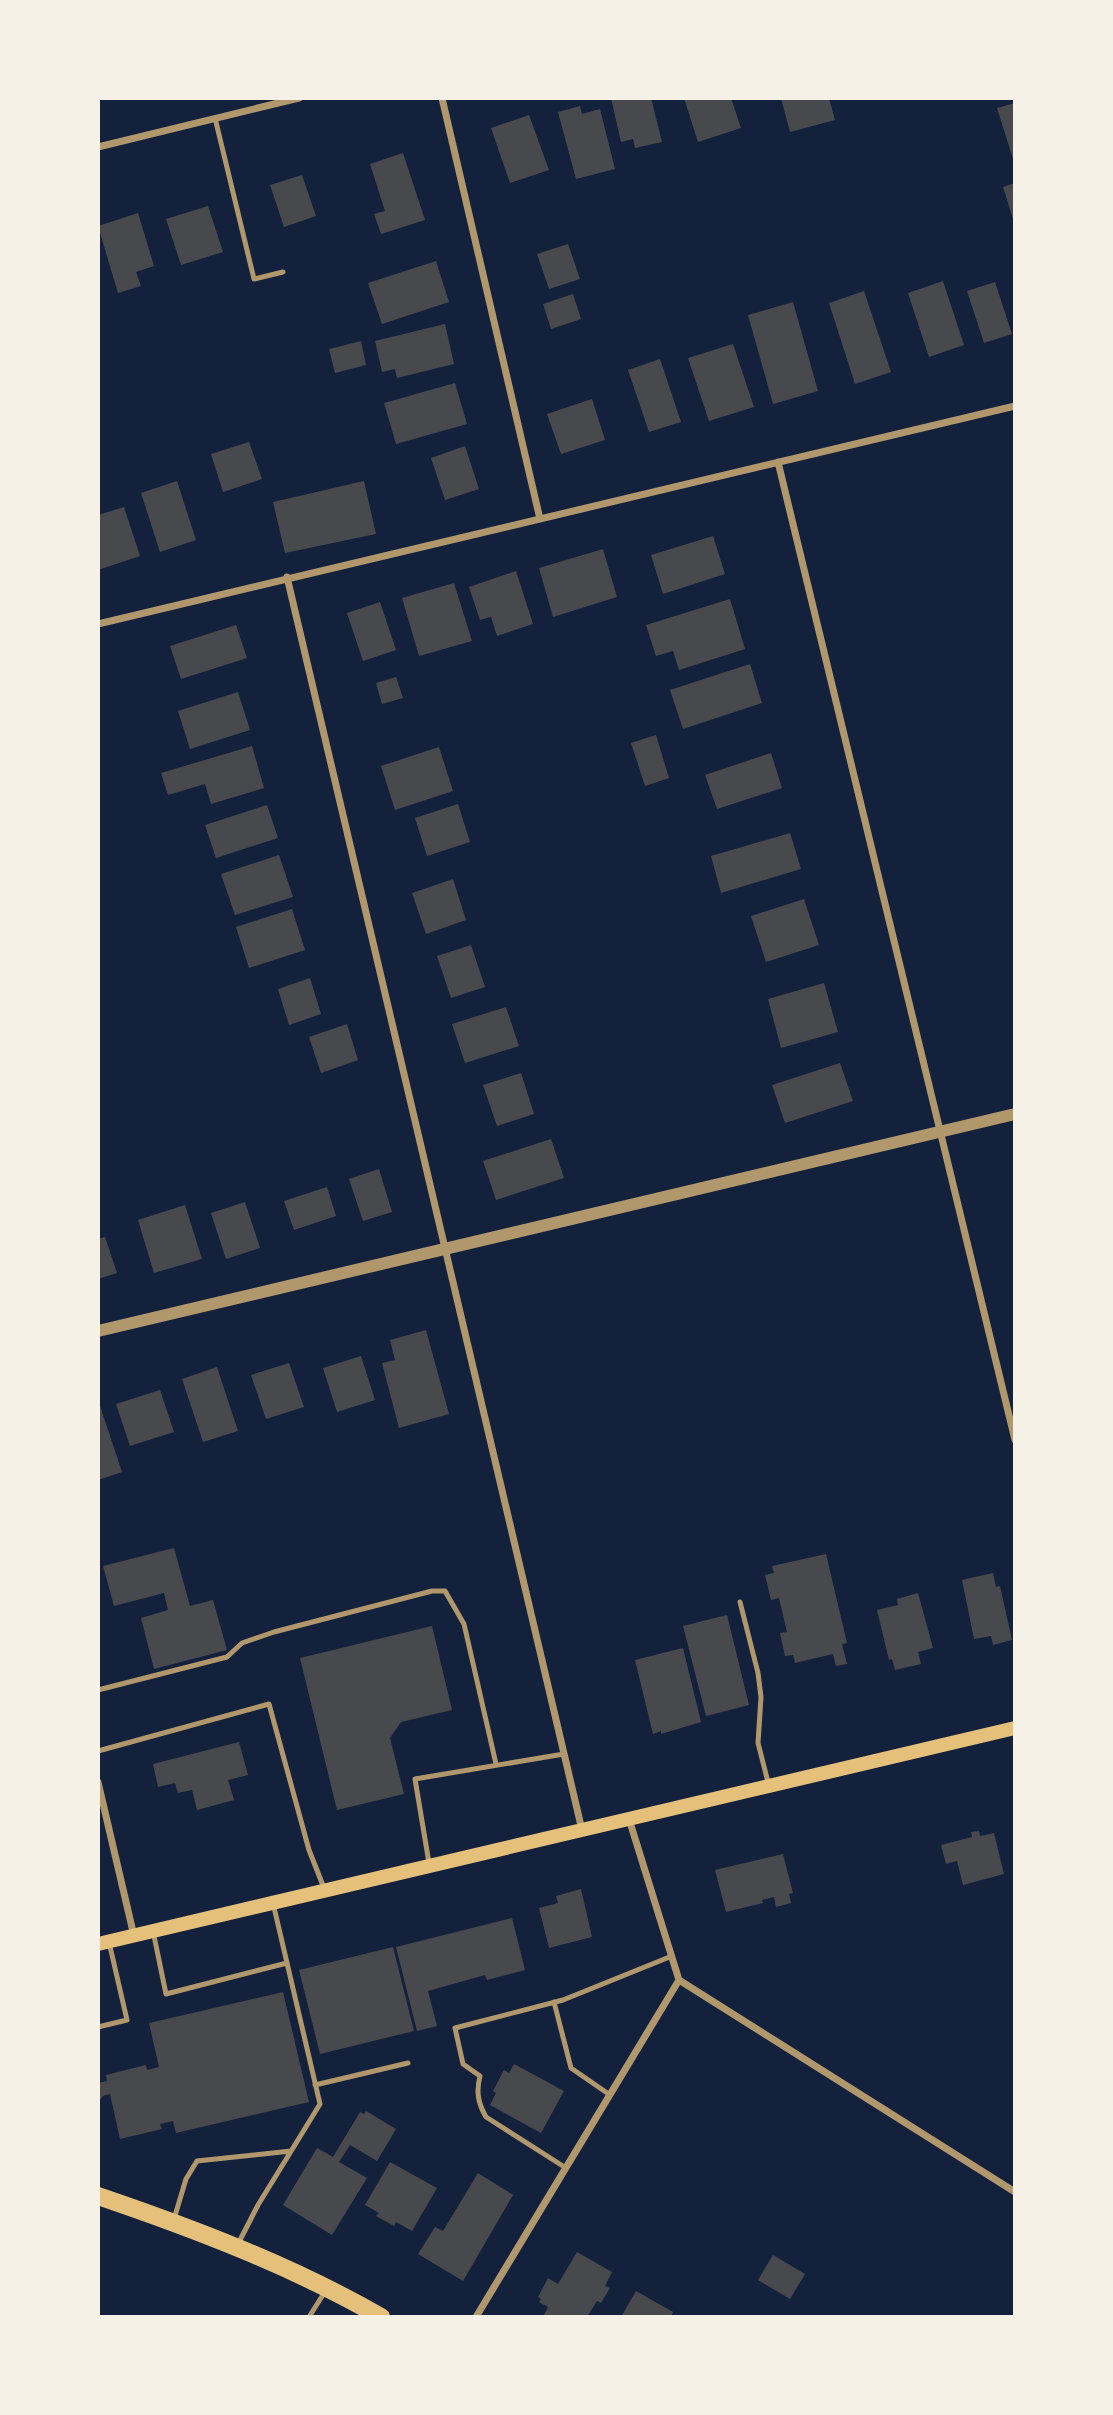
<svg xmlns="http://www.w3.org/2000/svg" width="1113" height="2415" font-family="Rubik,sans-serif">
<rect width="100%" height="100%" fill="#14213d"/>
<!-- building -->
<path fill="#48494c" d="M 611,98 L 651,98 L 662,142 L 635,148 L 633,139 L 621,142 Z
M 684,98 L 731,98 L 741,128 L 698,142 Z
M 781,98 L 829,98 L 835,120 L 790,132 Z
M 1015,103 L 1015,162 L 1014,162 L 997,108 Z
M 580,106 L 582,114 L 600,109 L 615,169 L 576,179 L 558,112 Z
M 529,115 L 549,170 L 510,183 L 491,128 Z
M 403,153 L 425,220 L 381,234 L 374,214 L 385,211 L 370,164 Z
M 302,175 L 316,216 L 284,227 L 270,185 Z
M 1015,183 L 1015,222 L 1014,222 L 1003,187 Z
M 208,206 L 223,252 L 181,265 L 166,219 Z
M 138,213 L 154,266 L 136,272 L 141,286 L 118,293 L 98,226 Z
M 568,244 L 580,279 L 549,289 L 537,254 Z
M 436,261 L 449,302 L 382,324 L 368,283 Z
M 943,281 L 964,345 L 929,357 L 908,293 Z
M 995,282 L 1012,334 L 984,343 L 967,291 Z
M 864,291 L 891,372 L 855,384 L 829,303 Z
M 573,294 L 581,319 L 551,329 L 543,304 Z
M 793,302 L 818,391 L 773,404 L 748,315 Z
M 445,324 L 454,364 L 397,378 L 395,369 L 382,372 L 375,341 Z
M 361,341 L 366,365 L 335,373 L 329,349 Z
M 733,344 L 754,407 L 709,421 L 688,358 Z
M 660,359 L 681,422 L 649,432 L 628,370 Z
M 455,383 L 467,424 L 396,444 L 384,403 Z
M 592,399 L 605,440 L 561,454 L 547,414 Z
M 249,442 L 262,479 L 223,492 L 211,454 Z
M 465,446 L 479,489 L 445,500 L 431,458 Z
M 177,481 L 196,540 L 160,552 L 141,493 Z
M 364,481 L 376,534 L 285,553 L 273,502 Z
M 124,507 L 140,556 L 98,570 L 98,515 Z
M 713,536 L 725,574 L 663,594 L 651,555 Z
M 603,549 L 617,597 L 553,617 L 539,568 Z
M 516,571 L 533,624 L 497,636 L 491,617 L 480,620 L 469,587 Z
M 454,583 L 472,641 L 419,656 L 402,598 Z
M 730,599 L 745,649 L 679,670 L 673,651 L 656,656 L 646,625 Z
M 380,602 L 396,650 L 363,661 L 347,613 Z
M 236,625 L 247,658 L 181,679 L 170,646 Z
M 750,664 L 762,703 L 683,729 L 670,690 Z
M 396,677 L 403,698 L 382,704 L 376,683 Z
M 238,692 L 250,730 L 190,749 L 178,711 Z
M 656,735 L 669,778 L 645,786 L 631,743 Z
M 252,746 L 264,788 L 211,804 L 205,784 L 168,795 L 161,773 Z
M 439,747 L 453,791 L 395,810 L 381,766 Z
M 771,753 L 782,788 L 717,809 L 705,775 Z
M 458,804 L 470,842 L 427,856 L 415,818 Z
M 267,805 L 278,838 L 216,858 L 205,825 Z
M 790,833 L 801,869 L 721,893 L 711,856 Z
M 279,855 L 293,897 L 235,915 L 221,874 Z
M 453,879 L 466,920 L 426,934 L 412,893 Z
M 804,899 L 819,945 L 766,962 L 751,916 Z
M 292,909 L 305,950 L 249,968 L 236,927 Z
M 471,945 L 485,987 L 451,998 L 437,956 Z
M 310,978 L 321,1014 L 289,1025 L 278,989 Z
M 824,983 L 838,1032 L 781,1048 L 768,999 Z
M 506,1007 L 519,1046 L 465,1063 L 452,1024 Z
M 347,1024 L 358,1060 L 321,1073 L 309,1037 Z
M 840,1063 L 853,1101 L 785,1123 L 772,1085 Z
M 521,1073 L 534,1114 L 497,1126 L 483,1085 Z
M 551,1139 L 564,1178 L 496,1200 L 483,1161 Z
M 379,1169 L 392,1212 L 363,1221 L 349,1179 Z
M 327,1187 L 336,1216 L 294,1230 L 284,1201 Z
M 245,1202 L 260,1248 L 226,1259 L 211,1213 Z
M 185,1205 L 202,1259 L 154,1273 L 138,1220 Z
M 105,1237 L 117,1273 L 98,1279 L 98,1239 Z
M 426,1330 L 449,1414 L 399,1428 L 382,1363 L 395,1360 L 390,1340 Z
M 361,1356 L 375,1400 L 337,1412 L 323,1368 Z
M 289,1363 L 304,1407 L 266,1419 L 251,1375 Z
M 217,1367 L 238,1431 L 203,1442 L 182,1379 Z
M 160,1390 L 174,1432 L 130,1446 L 116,1404 Z
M 98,1400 L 122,1472 L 98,1480 Z
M 174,1548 L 190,1606 L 213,1600 L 227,1650 L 154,1669 L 141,1618 L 168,1610 L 164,1593 L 114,1606 L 103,1566 Z
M 826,1554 L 847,1643 L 842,1644 L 847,1664 L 836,1666 L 833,1654 L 795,1663 L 793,1655 L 785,1656 L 780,1633 L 787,1632 L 779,1598 L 771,1600 L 765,1575 L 774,1573 L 772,1566 Z
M 993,1573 L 996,1587 L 1000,1586 L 1012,1640 L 993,1645 L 991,1636 L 974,1639 L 962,1580 Z
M 918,1593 L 933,1648 L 918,1652 L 921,1664 L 895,1670 L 892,1659 L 889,1660 L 877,1610 L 898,1605 L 897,1599 Z
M 727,1615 L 749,1705 L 706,1716 L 683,1626 Z
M 432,1626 L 452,1710 L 401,1722 L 390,1738 L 404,1794 L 337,1810 L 300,1658 Z
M 683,1648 L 701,1722 L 661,1734 L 661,1731 L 653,1734 L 635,1660 Z
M 239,1742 L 248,1775 L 228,1780 L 234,1800 L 197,1810 L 192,1790 L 178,1793 L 175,1783 L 158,1787 L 153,1764 Z
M 979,1831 L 980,1836 L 994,1833 L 1004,1874 L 963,1885 L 957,1861 L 946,1864 L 941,1845 L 972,1837 L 971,1832 Z
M 783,1854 L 793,1893 L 789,1894 L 791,1903 L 776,1907 L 774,1897 L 762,1900 L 763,1903 L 726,1912 L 715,1870 Z
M 581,1889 L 592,1937 L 549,1948 L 539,1908 L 558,1903 L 556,1896 Z
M 512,1918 L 525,1970 L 487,1980 L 485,1975 L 428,1991 L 437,2026 L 417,2031 L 396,1947 Z
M 393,1947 L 414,2031 L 320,2054 L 299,1970 Z
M 283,1992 L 309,2102 L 176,2133 L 173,2121 L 160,2124 L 162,2129 L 120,2139 L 110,2094 L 103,2096 L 101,2099 L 98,2098 L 98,2083 L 107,2081 L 106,2075 L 146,2065 L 147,2070 L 159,2067 L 149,2023 Z
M 514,2064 L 564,2091 L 541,2133 L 490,2105 L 496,2093 L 493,2091 L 504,2070 L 509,2073 Z
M 366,2111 L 396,2129 L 377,2161 L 350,2145 L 339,2162 L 367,2178 L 332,2235 L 283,2205 L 317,2148 L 333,2157 L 360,2112 L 364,2114 Z
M 390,2162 L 437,2188 L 412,2231 L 396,2222 L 394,2226 L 376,2216 L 379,2213 L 365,2205 Z
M 478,2173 L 513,2195 L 463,2281 L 418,2254 L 435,2227 L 443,2231 Z
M 577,2252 L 612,2272 L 605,2286 L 610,2288 L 601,2303 L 597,2301 L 587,2317 L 543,2317 L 548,2307 L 539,2302 L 541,2299 L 538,2297 L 548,2278 L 558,2284 Z
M 773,2255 L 805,2274 L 790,2299 L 758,2280 Z
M 636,2291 L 673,2312 L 671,2317 L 621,2317 Z"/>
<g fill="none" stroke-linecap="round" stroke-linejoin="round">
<!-- service -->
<path stroke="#b1986c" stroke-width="5" d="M 215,118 L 254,279 L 283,272
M 740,1602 L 758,1673 L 761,1697 L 758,1743 L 769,1786
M 98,1690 L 227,1657 L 242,1643 L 274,1632 L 432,1591 L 445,1591 L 464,1624 L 496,1764
M 98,1751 L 269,1704 L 309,1850 L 324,1888
M 429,1863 L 415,1779 L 564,1754
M 153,1931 L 166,1994 L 287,1963
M 554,2002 L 571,2068 L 610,2095
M 98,2027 L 127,2020 L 109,1942
M 315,2085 L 408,2063
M 566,2168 L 486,2117 C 478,2103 476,2092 480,2076 L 463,2064 L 455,2028 L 563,2000 L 672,1956
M 174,2219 L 186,2179 L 197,2161 L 291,2151
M 238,2244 L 258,2205 L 320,2104 L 273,1903
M 309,2317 L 326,2290"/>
<!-- minor -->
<path stroke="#b1986c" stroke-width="7" d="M 442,98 L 540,519
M 98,147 L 299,98
M 778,462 L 1015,1440
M 287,577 L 582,1830
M 98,624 L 1015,406
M 98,1782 L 134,1936
M 629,1819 L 679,1980 L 1015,2192
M 476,2317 L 679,1980"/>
<!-- tertiary -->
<path stroke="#b1986c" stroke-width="12" d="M 98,1331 L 1015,1114"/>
<!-- secondary -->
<path stroke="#e5c07b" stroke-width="14" d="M 98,1944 L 1015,1728"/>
<!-- primary -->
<path stroke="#e5c07b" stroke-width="18" d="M 98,2196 C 195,2229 292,2266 381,2317"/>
</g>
<!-- border -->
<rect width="1113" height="2415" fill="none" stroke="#f6f1e7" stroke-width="200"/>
</svg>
